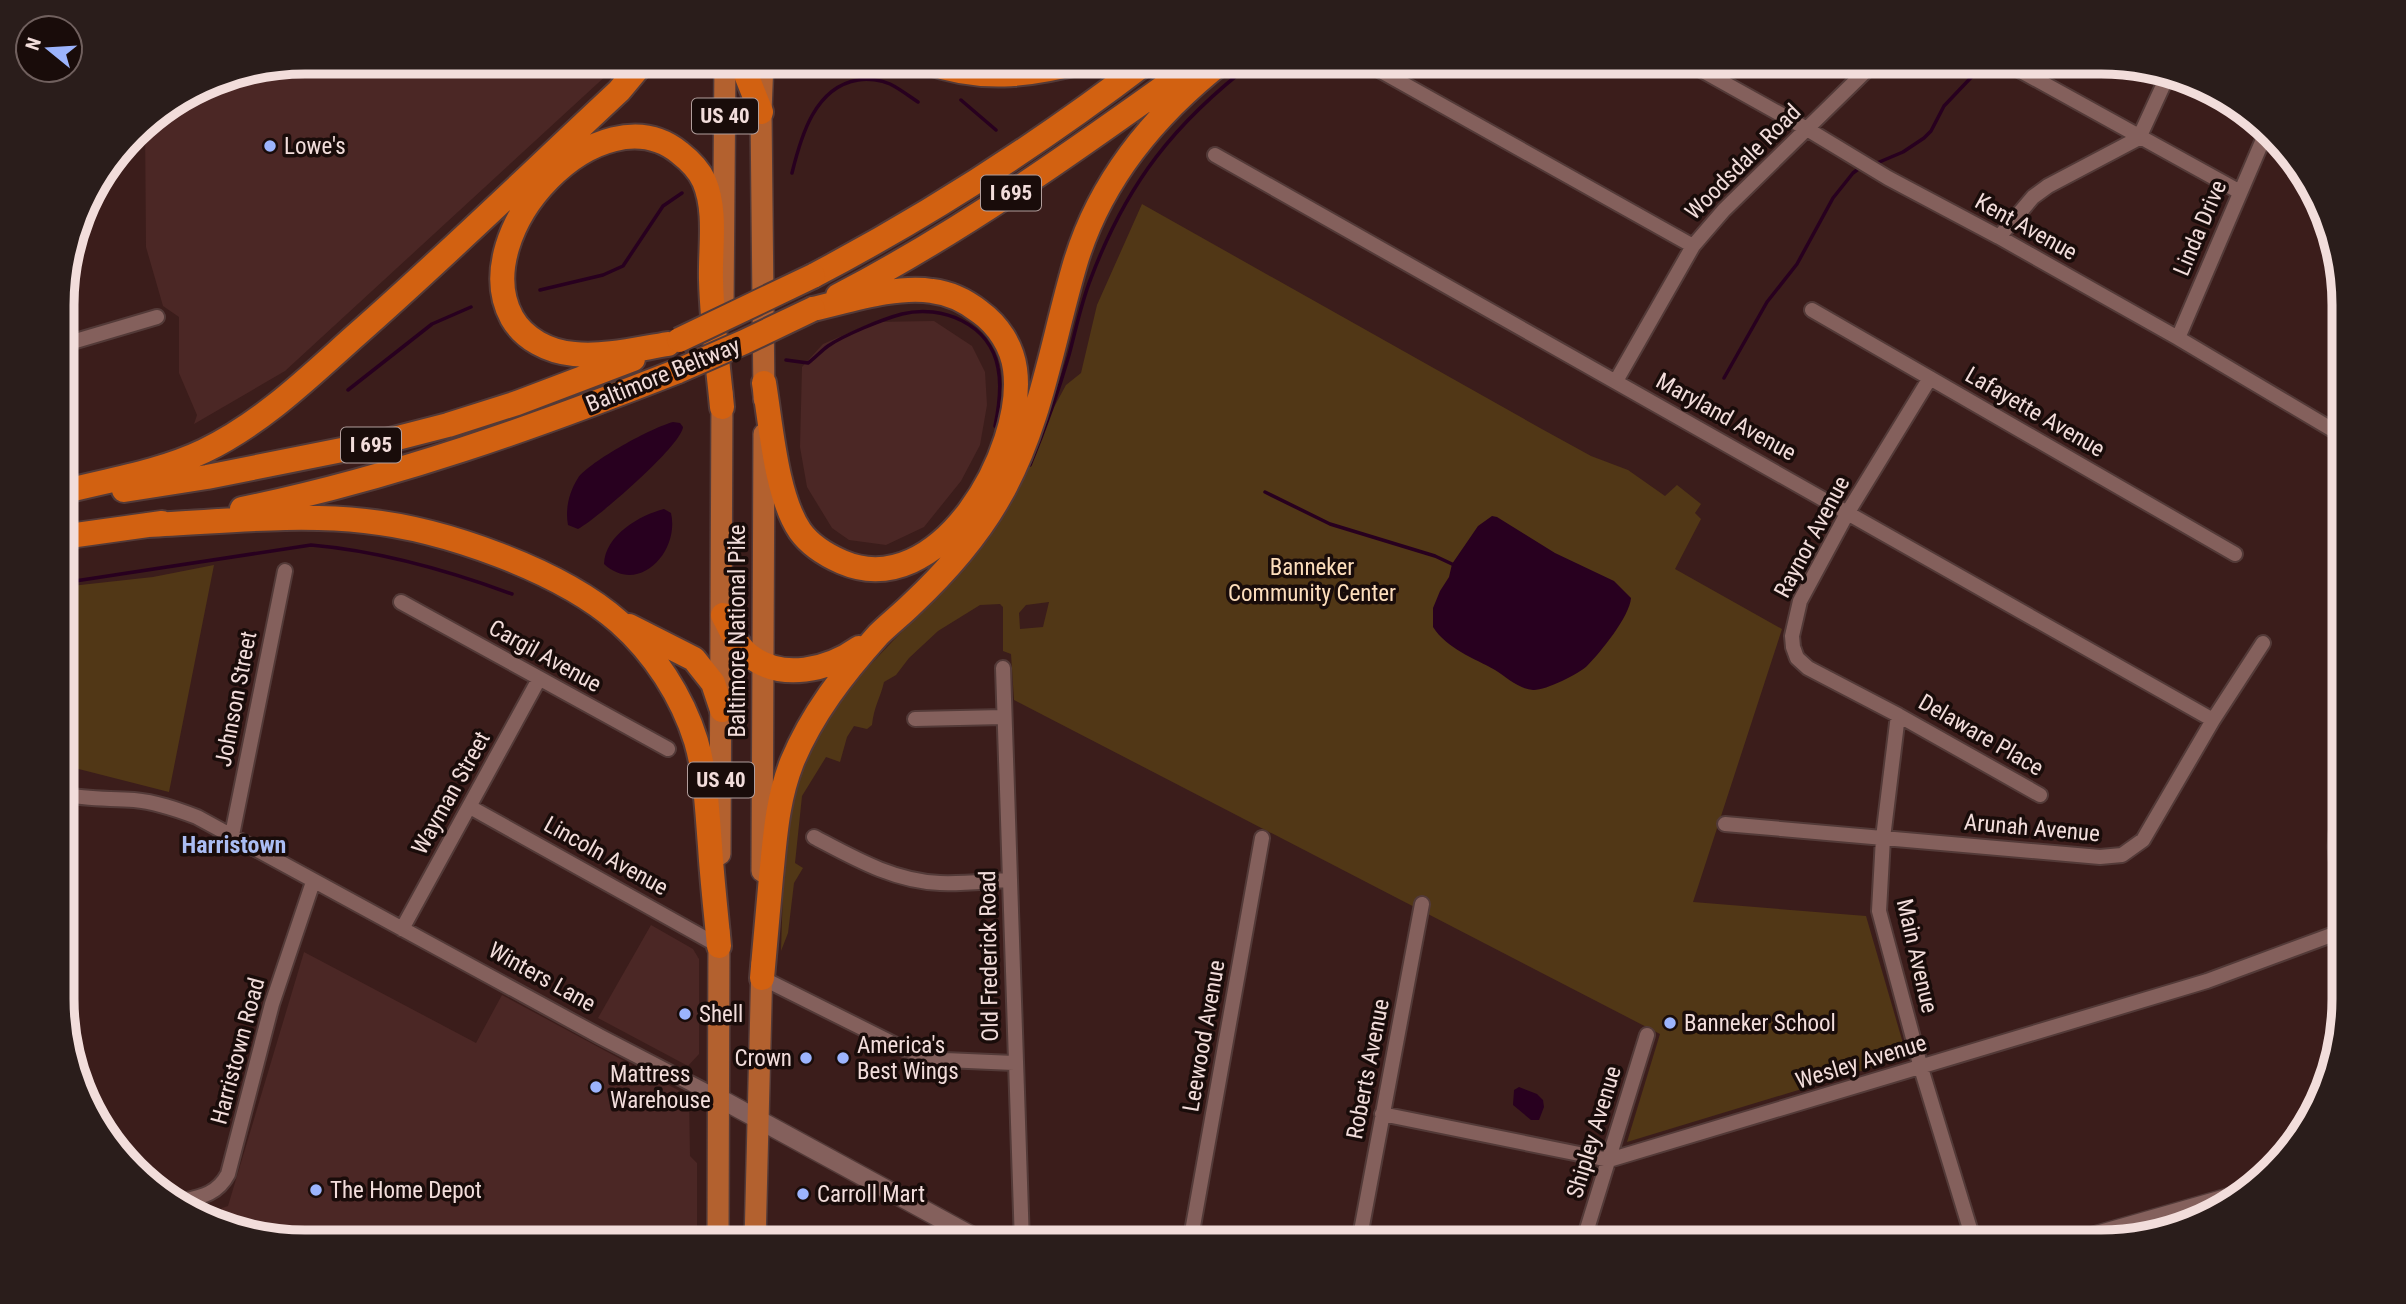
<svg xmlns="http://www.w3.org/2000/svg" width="2406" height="1304" font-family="'Roboto Condensed',sans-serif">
<rect width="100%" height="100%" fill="#3b1d1b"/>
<!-- built -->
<path fill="#4b2725" d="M 305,61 L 622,61 L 285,371 L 194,424 L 197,415 L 179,373 L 179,317 L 163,306 L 146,247 L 145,121 L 212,80 Z
M 934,321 L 972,346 L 985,372 L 987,405 L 980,445 L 961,481 L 924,527 L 886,545 L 849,540 L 832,528 L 807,487 L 800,447 L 802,367 L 823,344 L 874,322 Z
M 651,925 L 693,949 L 699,959 L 699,1054 L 688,1066 L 598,1018 Z
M 304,952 L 476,1043 L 502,995 L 689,1096 L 690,1156 L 697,1163 L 697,1243 L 305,1243 L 219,1223 L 222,1208 L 228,1206 Z"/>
<!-- green -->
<path fill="#513716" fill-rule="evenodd" d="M 1142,204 L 1540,428 L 1591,456 L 1628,470 L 1665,496 L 1677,485 L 1701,504 L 1695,513 L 1701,519 L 1675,569 L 1782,629 L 1693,902 L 1866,916 L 1907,1057 L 1627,1142 L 1660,1034 L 1014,700 L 1011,654 L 1003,651 L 1003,607 L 1000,604 L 980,605 L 938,631 L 909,658 L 896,675 L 884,682 C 880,699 874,706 872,725 L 867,729 L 854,726 L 847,737 L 840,762 L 826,757 L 802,796 L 795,863 L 803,868 L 794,883 L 788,933 L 781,951 L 784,857 L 789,805 L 804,750 L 848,688 L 932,600 L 982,540 L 1066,385 L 1081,373 L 1097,305 ZM 1049,602 L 1043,627 L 1020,629 L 1019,613 L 1026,605 Z
M 214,565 L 169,792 L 63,765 L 62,587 L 153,577 Z"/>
<!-- water -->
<path fill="#28001f" d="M 673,422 L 680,423 L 683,427 C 681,446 598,518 578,529 L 568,525 C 565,509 569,492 578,478 C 590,461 653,427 673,422 Z
M 664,509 L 671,513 C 680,551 639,596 604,564 C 605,535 640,515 664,509 Z
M 1492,516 L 1497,517 L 1555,553 L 1614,581 L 1631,598 C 1630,616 1600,653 1587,666 C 1579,674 1544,691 1533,690 C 1519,689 1506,677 1495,670 C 1474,658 1447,649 1433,627 L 1433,608 L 1440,591 L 1449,577 L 1452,564 L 1478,526 Z
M 1519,1087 L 1537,1094 L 1543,1100 L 1544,1107 L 1539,1120 L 1531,1120 L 1513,1105 L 1514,1090 Z"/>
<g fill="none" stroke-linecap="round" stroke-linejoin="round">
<!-- stream -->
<path stroke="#28001f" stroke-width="3.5" d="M 961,100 L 996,130
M 1877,163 L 1903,152 L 1924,138 L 1931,131 L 1944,106 L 1981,67
M 792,173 C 801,136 815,87 858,80 C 868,78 881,80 890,84 C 900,89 909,96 918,102
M 540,290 L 603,275 L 623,266 L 663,206 L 682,193
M 786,360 L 808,363 C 815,358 821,351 828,346 C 844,335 883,319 902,314 C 942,304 990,324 998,368 C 1002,387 999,407 995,426
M 1724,378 L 1767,302 L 1797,264 L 1833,198 L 1853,173 L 1861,167
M 348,390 L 432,324 L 471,307
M 1030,465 C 1045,429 1058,393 1069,355 C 1076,329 1081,303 1091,278 C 1127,183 1174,123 1255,61
M 1265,492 L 1330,524 L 1435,556 L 1452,564
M 62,583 L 311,545 C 380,551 447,570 512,594"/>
<defs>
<path id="minor" d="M 1363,61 L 1693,246
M 1685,61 L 1807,129 L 1888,178 L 1999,237 L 2178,338 L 2343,436
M 2003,61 L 2240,192
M 1215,155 L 2213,720
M 1999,237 L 2033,197 L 2048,186 L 2139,138 L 2167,77
M 1812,310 L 2235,554
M 2178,338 L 2265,135
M 62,345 L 157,317
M 1930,378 L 1848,512 L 1800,601 L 1792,636 L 1793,647 L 1797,658 L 1808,668 L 1898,715 L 2040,795
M 1616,381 L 1693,246 L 1724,210 L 1876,61
M 401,602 L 668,749
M 1003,668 L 1022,1243
M 1898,715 L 1883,838 L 1879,911 L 1921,1068 L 1974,1242
M 915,719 L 1003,717
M 63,794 C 87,800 110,798 134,800 C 156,802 176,809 197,817 L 601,1037 L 719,1098
M 2344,804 C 2332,834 2334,861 2344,891
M 470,807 L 719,946
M 1725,824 L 2100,857 L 2122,855 L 2143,840 L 2213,720 L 2263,643
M 232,835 L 285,571
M 814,837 C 854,858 893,881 940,883 C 963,884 987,881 1010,880
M 402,929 L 539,679
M 762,978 L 904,1049 L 945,1060 L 1014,1063
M 1382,1114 L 1609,1160 L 2207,981 L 2345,930
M 178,1202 C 200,1197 217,1195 228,1174 L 272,1004 L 313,882
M 1359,1242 L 1422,904
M 1583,1242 L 1647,1035
M 1190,1243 L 1262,838"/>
<path id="tertiary" d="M 719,1098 L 985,1243
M 2072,1242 L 2244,1193"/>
<path id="primary" d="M 763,61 L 761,112 L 764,399
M 723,308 L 725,61
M 720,854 L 722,392
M 762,871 L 764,434
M 718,1243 L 719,931
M 755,1243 L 762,963"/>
<path id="motorway" d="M 735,61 L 745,72 L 761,112
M 924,61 C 980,82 1028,76 1085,61
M 813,276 C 931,214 1042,142 1148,61
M 838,296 C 966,229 1083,145 1200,61
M 668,344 C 637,349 605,357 574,354 C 549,352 524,339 512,318 C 465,232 601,88 680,153 C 689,160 699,170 704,181 C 717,211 710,248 711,280 C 712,322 718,365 722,407
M 764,383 C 771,425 776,496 800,531 C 810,545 826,555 842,562 C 939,604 1026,450 1015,369 C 1012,346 998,325 980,312 C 966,301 950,293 932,291 C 897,285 848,301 813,309
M 124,490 L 207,477 L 382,442 L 448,425 L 517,403 L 633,359
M 62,492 C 109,480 160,472 204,451 C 262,423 308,378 355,336 C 445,257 531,173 619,91 L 644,61
M 242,509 C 393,478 535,427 678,371
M 148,525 C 220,522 294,513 365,521 C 443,529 560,570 619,622 C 654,653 682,696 696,741 C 706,775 707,810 710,846 C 712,879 716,913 719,946
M 62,537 L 162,523
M 723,615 C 730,628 737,647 750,656 C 782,681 828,670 859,648
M 629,626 L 694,659 L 713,683 L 722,710
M 762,978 C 765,944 768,911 771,877 C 775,838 777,800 792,762 C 812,714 843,674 878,635 C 889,624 902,614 913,603 C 947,571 977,537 1000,496 C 1041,424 1052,342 1075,264 C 1100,180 1155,114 1223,61"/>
</defs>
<!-- minor casing -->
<use href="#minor" stroke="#533a38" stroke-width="18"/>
<!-- tertiary casing -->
<use href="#tertiary" stroke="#533a38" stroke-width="21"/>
<!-- primary casing -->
<use href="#primary" stroke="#533a38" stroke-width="24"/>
<!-- motorway casing -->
<use href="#motorway" stroke="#533a38" stroke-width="28"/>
<!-- minor -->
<use href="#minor" stroke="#84605c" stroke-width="14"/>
<!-- tertiary -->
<use href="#tertiary" stroke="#84605c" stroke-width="18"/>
<!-- primary -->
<use href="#primary" stroke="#b3612f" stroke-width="21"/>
<!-- motorway -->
<use href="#motorway" stroke="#d26111" stroke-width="24"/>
<defs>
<path id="motorway-bridge" d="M 679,340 L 813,276
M 678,371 L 744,342 L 813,309"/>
</defs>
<!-- motorway-bridge casing -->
<use href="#motorway-bridge" stroke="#533a38" stroke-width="28" stroke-linecap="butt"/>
<!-- motorway-bridge -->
<use href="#motorway-bridge" stroke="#d26111" stroke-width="24"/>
</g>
<!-- markers -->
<g fill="#9cb4fd" stroke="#190c0a" stroke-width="2.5">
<circle cx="270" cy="146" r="7"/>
<circle cx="685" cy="1014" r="7"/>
<circle cx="1670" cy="1023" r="7"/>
<circle cx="806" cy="1058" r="7"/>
<circle cx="843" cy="1058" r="7"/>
<circle cx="596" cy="1087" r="7"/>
<circle cx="316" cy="1190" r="7"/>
<circle cx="803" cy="1194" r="7"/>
</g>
<g text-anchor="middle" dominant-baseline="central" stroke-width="7" stroke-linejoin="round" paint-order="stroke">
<!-- shield labels -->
<g fill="#190c0a" stroke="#b19e9c" stroke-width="2">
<rect x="692" y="98.5" width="66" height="35" rx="5"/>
<rect x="981" y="175.5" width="60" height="35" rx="5"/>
<rect x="341" y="427.5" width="60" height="35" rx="5"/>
<rect x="688" y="762.5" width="66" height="35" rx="5"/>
</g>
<g font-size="21" font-weight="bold" fill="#f2dddb">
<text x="725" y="116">US 40</text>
<text x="1011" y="193">I 695</text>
<text x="371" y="445">I 695</text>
<text x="721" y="780">US 40</text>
</g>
<!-- poi labels -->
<g font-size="23" fill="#f2dddb" stroke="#190c0a" text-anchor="start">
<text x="284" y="146">Lowe's</text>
<text x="699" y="1014">Shell</text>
<text x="1684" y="1023">Banneker School</text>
<text x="857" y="1045">America's<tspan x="857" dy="26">Best Wings</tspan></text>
<text x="792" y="1058" text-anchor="end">Crown</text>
<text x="610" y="1074">Mattress<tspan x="610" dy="26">Warehouse</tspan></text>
<text x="330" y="1190">The Home Depot</text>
<text x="817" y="1194">Carroll Mart</text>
</g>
<!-- street labels -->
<g font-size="23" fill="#f2dddb" stroke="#190c0a">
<text transform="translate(1743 162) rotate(-45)">Woodsdale Road</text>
<text transform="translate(2026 227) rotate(29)">Kent Avenue</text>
<text transform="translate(2200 228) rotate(-67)">Linda Drive</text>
<text transform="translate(663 375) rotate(-22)">Baltimore Beltway</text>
<text transform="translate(2035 412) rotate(30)">Lafayette Avenue</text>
<text transform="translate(1726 417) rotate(29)">Maryland Avenue</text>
<text transform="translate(1812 537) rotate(-62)">Raynor Avenue</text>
<text transform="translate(737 631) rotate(-90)">Baltimore National Pike</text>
<text transform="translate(545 656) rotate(29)">Cargil Avenue</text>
<text transform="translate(236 699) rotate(-79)">Johnson Street</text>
<text transform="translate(1981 735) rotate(30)">Delaware Place</text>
<text transform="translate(451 793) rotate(-61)">Wayman Street</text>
<text transform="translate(2032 828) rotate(5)">Arunah Avenue</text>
<text transform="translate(606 856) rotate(29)">Lincoln Avenue</text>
<text transform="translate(989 956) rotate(-91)">Old Frederick Road</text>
<text transform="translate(1917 956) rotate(77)">Main Avenue</text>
<text transform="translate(542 977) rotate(29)">Winters Lane</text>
<text transform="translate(1204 1036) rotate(-80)">Leewood Avenue</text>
<text transform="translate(238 1051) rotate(-75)">Harristown Road</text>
<text transform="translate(1861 1062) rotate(-17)">Wesley Avenue</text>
<text transform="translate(1368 1069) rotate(-79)">Roberts Avenue</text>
<text transform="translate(1594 1132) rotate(-73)">Shipley Avenue</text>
</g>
<!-- park labels -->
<g font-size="23" fill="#fddebc" stroke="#190c0a">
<text x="1312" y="567">Banneker<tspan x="1312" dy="26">Community Center</tspan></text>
</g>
<!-- neighbourhood labels -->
<g font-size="24" font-weight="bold" fill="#aabdf3" stroke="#190c0a">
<text x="234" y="845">Harristown</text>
</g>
</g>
<!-- crop -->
<path d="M0 0H2406V1304H0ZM305 74H2101A231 231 0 0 1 2332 305V999A231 231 0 0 1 2101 1230H305A231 231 0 0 1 74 999V305A231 231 0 0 1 305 74Z" fill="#2a1d1b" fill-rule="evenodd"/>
<path fill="none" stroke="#f2dddb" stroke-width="9" d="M305 74H2101A231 231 0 0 1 2332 305V999A231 231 0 0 1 2101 1230H305A231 231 0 0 1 74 999V305A231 231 0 0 1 305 74Z"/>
<!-- north arrow -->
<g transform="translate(49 49) rotate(288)"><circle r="33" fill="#190c0a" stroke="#70605e" stroke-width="2"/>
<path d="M0-5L12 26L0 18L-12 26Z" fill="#9cb4fd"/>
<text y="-10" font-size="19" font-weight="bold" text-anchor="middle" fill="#f2dddb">N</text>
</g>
</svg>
